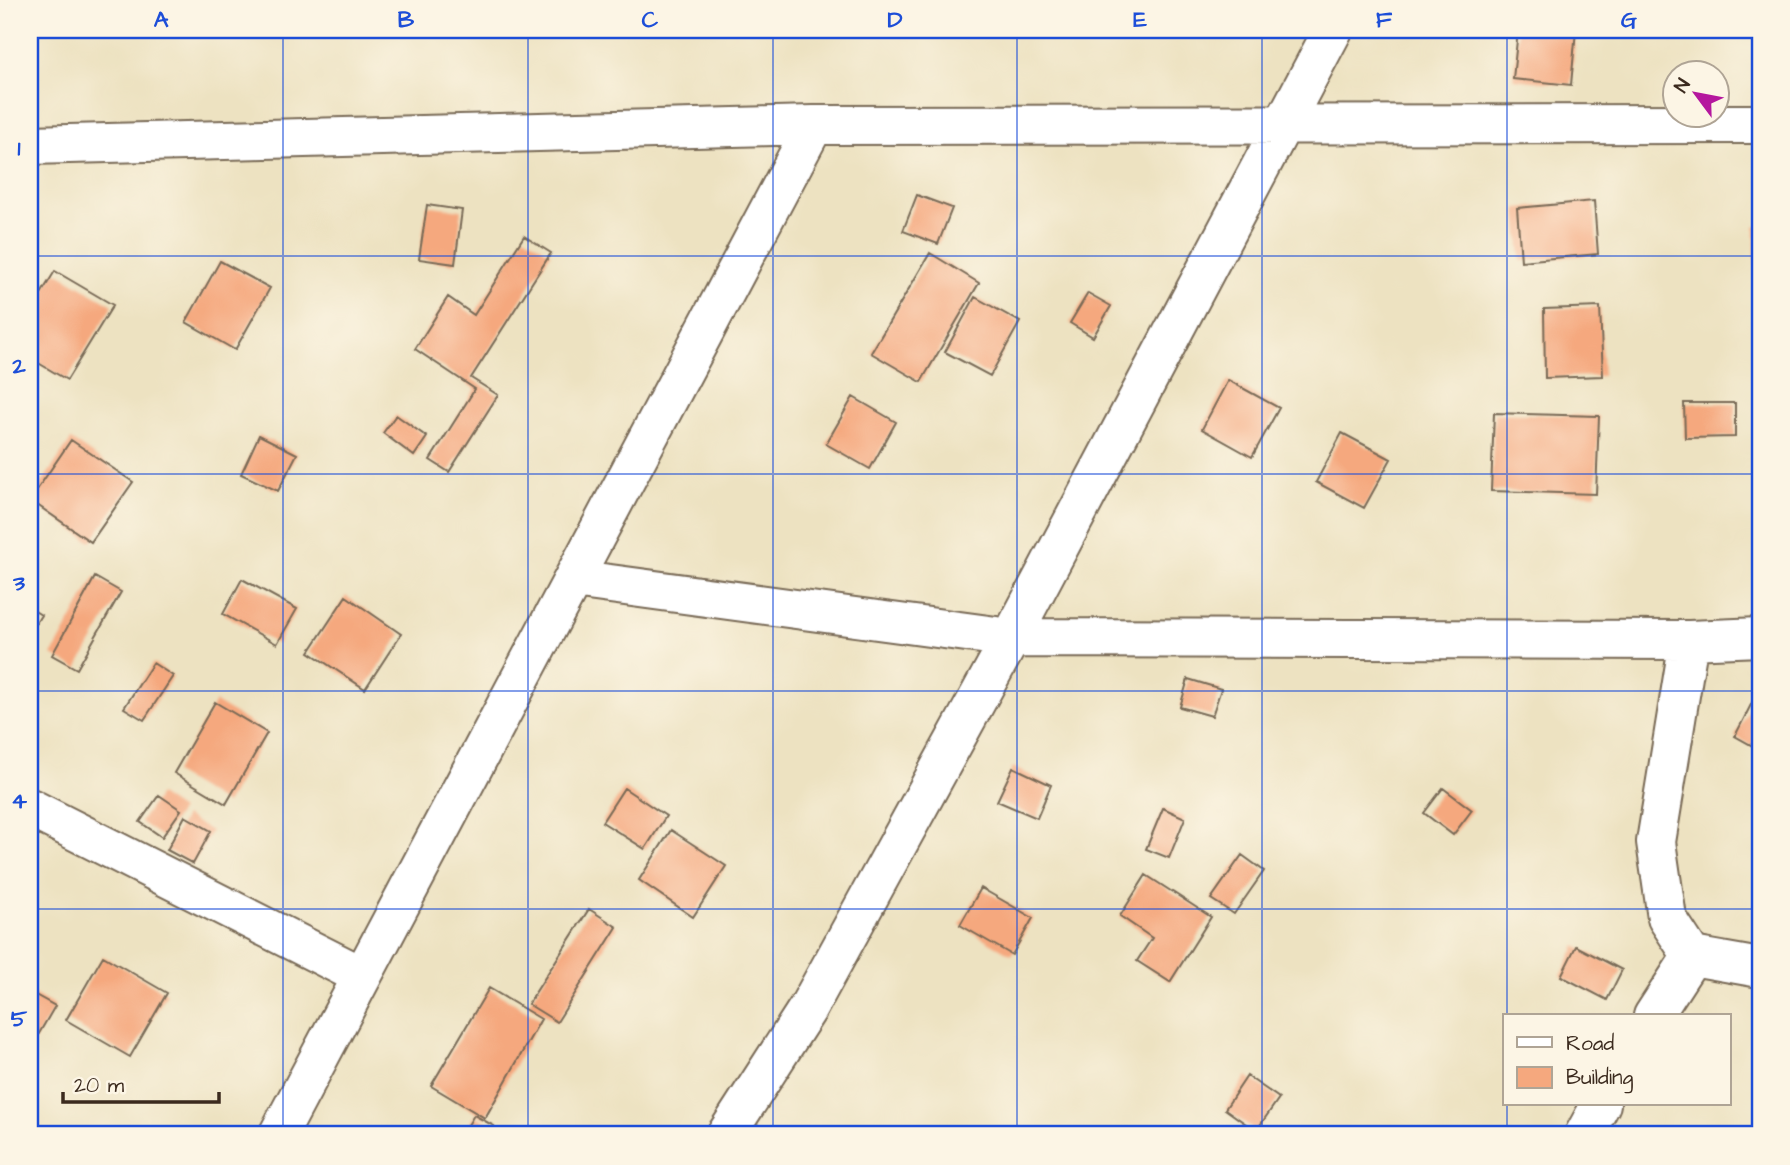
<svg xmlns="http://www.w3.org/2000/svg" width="1790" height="1165" font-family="'Architects Daughter',sans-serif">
<rect width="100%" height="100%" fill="#fcf5e5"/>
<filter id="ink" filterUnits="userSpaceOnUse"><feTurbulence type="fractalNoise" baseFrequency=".0143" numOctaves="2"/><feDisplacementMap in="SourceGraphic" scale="14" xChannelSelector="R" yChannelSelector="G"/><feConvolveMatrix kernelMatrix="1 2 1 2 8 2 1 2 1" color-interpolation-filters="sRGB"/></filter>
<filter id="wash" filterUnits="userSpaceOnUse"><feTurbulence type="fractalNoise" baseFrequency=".00686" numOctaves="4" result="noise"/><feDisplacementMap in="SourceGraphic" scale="28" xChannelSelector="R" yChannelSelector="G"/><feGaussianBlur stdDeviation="1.57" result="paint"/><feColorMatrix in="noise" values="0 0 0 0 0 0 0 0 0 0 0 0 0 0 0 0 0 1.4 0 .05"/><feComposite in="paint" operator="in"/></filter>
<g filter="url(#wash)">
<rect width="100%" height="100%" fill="#ede2c1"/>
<g id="blocks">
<!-- building -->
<path fill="#f5a87e" d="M 1518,30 L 1576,30 L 1571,85 L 1513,79 Z
M 917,195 L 952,208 L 938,244 L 903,231 Z
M 1594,201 L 1598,254 L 1521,261 L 1517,208 Z
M 427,205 L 462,210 L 455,264 L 419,259 Z
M 1755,226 L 1760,226 L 1760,283 L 1755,283 Z
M 524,236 L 551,253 L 471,378 L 498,395 L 449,472 L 430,460 L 475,389 L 415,349 L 448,297 L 474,315 Z
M 930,253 L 979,283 L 921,382 L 871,353 Z
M 220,261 L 270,288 L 235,350 L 186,322 Z
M 55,271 L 113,305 L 67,380 L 30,358 L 30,312 Z
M 1088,293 L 1111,306 L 1093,337 L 1070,323 Z
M 975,297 L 1020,322 L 990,376 L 945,352 Z
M 1600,307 L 1603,376 L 1545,378 L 1544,309 Z
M 1228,380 L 1279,408 L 1252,457 L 1202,429 Z
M 853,397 L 896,422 L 870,469 L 826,444 Z
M 1684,403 L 1735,403 L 1735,437 L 1685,438 Z
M 1494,413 L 1599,416 L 1596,494 L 1491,491 Z
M 396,415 L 427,437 L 414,456 L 383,433 Z
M 1342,433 L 1391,459 L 1364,508 L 1316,482 Z
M 259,435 L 297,454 L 278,491 L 241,474 Z
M 71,440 L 133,482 L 91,542 L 30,500 Z
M 95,577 L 121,592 L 77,669 L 52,655 Z
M 242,579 L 297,609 L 277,644 L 223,614 Z
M 346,596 L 401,634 L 365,689 L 309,652 Z
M 30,608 L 41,615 L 30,633 Z
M 153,663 L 173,676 L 144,720 L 124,708 Z
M 1188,679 L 1221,689 L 1212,716 L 1180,707 Z
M 1760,687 L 1760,750 L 1735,736 Z
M 215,702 L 267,733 L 226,804 L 174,773 Z
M 1013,767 L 1051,785 L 1037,818 L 997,801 Z
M 624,788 L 666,816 L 645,849 L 602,822 Z
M 1443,788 L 1472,810 L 1453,835 L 1424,813 Z
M 159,795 L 181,810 L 162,837 L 140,822 Z
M 1163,808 L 1185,818 L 1169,858 L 1146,849 Z
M 185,816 L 211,831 L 193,864 L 167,850 Z
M 671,830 L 726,866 L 693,917 L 639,880 Z
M 1242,855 L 1264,871 L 1234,914 L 1211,899 Z
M 1146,875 L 1211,917 L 1170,982 L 1137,961 L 1152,938 L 1120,916 Z
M 981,888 L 1033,918 L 1012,955 L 960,925 Z
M 589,909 L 617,927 L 557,1022 L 528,1004 Z
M 1576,946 L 1622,970 L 1607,1000 L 1561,976 Z
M 103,956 L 167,993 L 130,1057 L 66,1020 Z
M 489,988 L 541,1019 L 485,1118 L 431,1086 Z
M 30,992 L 55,1006 L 30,1049 Z
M 1247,1076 L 1279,1098 L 1256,1131 L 1225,1109 Z
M 474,1115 L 494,1126 L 489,1135 L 462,1135 Z"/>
</g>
</g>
<g filter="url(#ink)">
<use href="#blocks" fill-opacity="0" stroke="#796a57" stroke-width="2"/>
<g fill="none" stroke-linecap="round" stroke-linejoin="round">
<defs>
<path id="minor" d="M 30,145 L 814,125 L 1760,124
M 573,579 L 1011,638 L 1689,640 L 1760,637
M 1689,640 L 1656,842 L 1667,918 L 1692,956 L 1760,968
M 30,808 L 362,976
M 1653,1016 L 1692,956
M 278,1135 L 814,125
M 726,1135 L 808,1008 L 1011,638 L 1333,30
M 1584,1135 L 1601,1104"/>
</defs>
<!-- minor casing -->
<use href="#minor" stroke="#796a57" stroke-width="42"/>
<!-- minor -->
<use href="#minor" stroke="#fff" stroke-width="38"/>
</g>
</g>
<!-- grid -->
<path fill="none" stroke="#1d4ed8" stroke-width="2" stroke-opacity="0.55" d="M 283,30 L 283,1135M 528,30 L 528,1135M 773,30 L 773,1135M 1017,30 L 1017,1135M 1262,30 L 1262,1135M 1507,30 L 1507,1016M 30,256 L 1760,256M 30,474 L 1760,474M 30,691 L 1760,691M 30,909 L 1760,909M 1507,1104 L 1507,1135"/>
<!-- margin -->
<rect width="1790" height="1165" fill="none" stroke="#fcf5e5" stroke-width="77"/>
<!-- legend -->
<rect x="1503" y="1014" width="228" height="91" fill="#fcf5e5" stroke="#afa495" stroke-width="2"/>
<rect x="1517" y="1037" width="35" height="10" fill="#ffffff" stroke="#afa495" stroke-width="2"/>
<text x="1566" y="1050" font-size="21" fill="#3b2a1e">Road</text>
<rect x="1517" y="1067" width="35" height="21" fill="#f5a87e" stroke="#afa495" stroke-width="2"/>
<text x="1566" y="1084" font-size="21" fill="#3b2a1e">Building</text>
<!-- north arrow -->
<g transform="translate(1696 94) rotate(302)"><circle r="33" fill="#fcf5e5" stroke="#afa495" stroke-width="2"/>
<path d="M0-5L12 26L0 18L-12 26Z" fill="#b5179e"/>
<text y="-10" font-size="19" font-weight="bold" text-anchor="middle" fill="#3b2a1e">N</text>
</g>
<!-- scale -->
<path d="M63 1092v10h156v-10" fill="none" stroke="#3b2a1e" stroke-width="3.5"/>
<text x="74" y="1092" font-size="21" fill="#3b2a1e" stroke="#fcf5e5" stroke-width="5" paint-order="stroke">20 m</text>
<rect x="38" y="38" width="1714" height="1088" fill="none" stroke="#1d4ed8" stroke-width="2.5"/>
<g font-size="23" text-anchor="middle" font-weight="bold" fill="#1d4ed8">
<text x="161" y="27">A</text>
<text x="406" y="27">B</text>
<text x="650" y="27">C</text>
<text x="895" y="27">D</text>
<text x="1140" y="27">E</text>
<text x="1384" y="27">F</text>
<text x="1629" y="27">G</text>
<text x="19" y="155">1</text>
<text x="19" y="373">2</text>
<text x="19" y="590">3</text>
<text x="19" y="808">4</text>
<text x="19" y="1026">5</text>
</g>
</svg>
